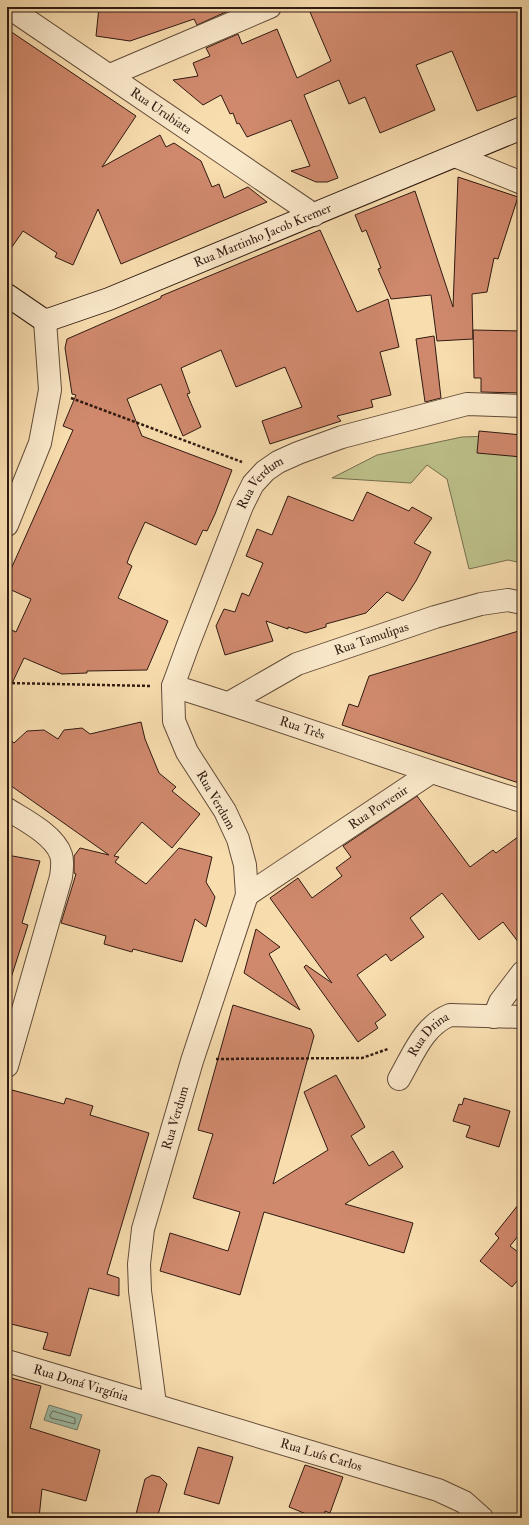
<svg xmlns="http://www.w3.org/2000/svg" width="529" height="1525" font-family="'IM FELL Double Pica',serif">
<rect width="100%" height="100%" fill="#f8ddaf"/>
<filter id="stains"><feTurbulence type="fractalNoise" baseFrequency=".005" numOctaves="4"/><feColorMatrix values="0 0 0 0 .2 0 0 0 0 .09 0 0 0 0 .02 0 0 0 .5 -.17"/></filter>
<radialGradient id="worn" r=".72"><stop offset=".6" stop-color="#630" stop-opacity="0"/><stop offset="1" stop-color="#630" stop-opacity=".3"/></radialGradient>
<!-- green -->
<path fill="#bdc18b" stroke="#766e4e" d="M 522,435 L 522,563 L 508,560 L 469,569 L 447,479 L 427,465 L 411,483 L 332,478 L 377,455 L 462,437 Z"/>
<!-- water -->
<path fill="#9fbda5" stroke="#737c6a" d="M 49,1405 L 82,1415 L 77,1430 L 44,1420 Z"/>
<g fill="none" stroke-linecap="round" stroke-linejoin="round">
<!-- shore -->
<path stroke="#686c5b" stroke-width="1" d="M 53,1411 L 75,1418 L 75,1424 L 51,1418 L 50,1416 Z"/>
</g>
<!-- building -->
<path fill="#d0896d" stroke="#301a11" d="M 99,7 L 227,7 L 228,11 L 197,25 L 194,19 L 130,41 L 96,36 Z
M 322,7 L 522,7 L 522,94 L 477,111 L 452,51 L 416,65 L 435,110 L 380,133 L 365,97 L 349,104 L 339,80 L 304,95 L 338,178 L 327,182 L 316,182 L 291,171 L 310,166 L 291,120 L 247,137 L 239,123 L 237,124 L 233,113 L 230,114 L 221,95 L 203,105 L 173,80 L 198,76 L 193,63 L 210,56 L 206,48 L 238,34 L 242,44 L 277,29 L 297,78 L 331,61 L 310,12 Z
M 7,29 L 136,116 L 102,167 L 160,135 L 166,147 L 174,143 L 201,161 L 212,187 L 219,184 L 224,198 L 248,187 L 267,202 L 121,264 L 98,209 L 73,265 L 55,257 L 57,253 L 23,231 L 7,254 Z
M 458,177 L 518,197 L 498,259 L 494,258 L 487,292 L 472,294 L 473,339 L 437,341 L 431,295 L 391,299 L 378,269 L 381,268 L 366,230 L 362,232 L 355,215 L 415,191 L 453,307 Z
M 320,230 L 357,312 L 388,299 L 399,347 L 380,352 L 391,395 L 371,400 L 373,407 L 337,416 L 341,421 L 270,444 L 262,421 L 302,407 L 285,367 L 236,387 L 221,350 L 181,368 L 190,393 L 187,394 L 201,427 L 183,436 L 161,384 L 127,399 L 142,436 L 232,470 L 215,514 L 207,531 L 203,530 L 196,545 L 145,522 L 130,555 L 127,563 L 132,566 L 118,598 L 168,621 L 147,670 L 87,671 L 87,673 L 62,674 L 24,658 L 7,694 L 7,628 L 16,632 L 31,599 L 7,588 L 7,578 L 73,430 L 63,426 L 76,395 L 72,394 L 65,348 L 67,339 L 161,298 L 161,296 Z
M 473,330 L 522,331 L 522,393 L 481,392 L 481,378 L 474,378 Z
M 434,336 L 441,398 L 425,402 L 416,339 Z
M 479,431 L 522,435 L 522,457 L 477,453 Z
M 367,492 L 409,511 L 412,507 L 432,518 L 414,543 L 431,552 L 416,581 L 403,601 L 387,592 L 366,613 L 326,624 L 326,627 L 306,633 L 288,627 L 288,629 L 266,621 L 273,641 L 225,655 L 216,626 L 224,609 L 235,612 L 242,593 L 249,596 L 263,563 L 246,556 L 257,529 L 272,535 L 288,496 L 353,521 Z
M 522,630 L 522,784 L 342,725 L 349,704 L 358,707 L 369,676 Z
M 141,722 L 145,739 L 159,773 L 176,787 L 172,791 L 200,814 L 172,848 L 142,822 L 114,856 L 119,857 L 115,862 L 146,884 L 179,848 L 212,857 L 206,882 L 215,897 L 206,927 L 195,919 L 182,962 L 133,949 L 132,952 L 104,944 L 106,936 L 61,923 L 76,874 L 74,873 L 74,856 L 80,848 L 109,855 L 7,783 L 7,737 L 14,743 L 27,731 L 44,730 L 58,739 L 64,730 L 82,728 L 90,734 Z
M 417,796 L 470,867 L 493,850 L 496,853 L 522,834 L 522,947 L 503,922 L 479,940 L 442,893 L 410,918 L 424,937 L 391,961 L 386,954 L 357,975 L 386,1015 L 375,1023 L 378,1028 L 358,1042 L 304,967 L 306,965 L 332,983 L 270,898 L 298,878 L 312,898 L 342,876 L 336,868 L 351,857 L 343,846 Z
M 7,855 L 40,861 L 22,923 L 28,925 L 11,978 L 7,977 Z
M 256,929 L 280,947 L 269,954 L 300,1010 L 244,973 Z
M 233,1005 L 311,1029 L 314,1036 L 273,1184 L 328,1150 L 304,1092 L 336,1075 L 365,1127 L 351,1136 L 369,1166 L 393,1151 L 403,1167 L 345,1204 L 413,1223 L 404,1253 L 264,1212 L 240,1295 L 160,1271 L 170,1233 L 228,1251 L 240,1212 L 193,1198 L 213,1134 L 198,1130 Z
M 12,1090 L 64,1104 L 66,1098 L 93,1106 L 90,1115 L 149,1133 L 107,1274 L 119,1278 L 119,1296 L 89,1288 L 70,1356 L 43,1349 L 48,1333 L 7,1323 L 7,1107 Z
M 464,1098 L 510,1111 L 499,1147 L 466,1137 L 470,1126 L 453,1121 L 459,1104 L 462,1105 Z
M 522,1200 L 522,1231 L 510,1246 L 522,1255 L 522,1275 L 512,1287 L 480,1261 L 499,1238 L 495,1234 Z
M 11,1378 L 41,1386 L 30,1428 L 100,1450 L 86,1501 L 42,1489 L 39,1518 L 7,1518 L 7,1399 Z
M 198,1447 L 233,1457 L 219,1504 L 184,1494 Z
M 305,1465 L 343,1477 L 330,1513 L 325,1511 L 323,1518 L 316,1518 L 289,1507 Z
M 152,1475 L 160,1477 L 167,1484 L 157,1518 L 135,1518 L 145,1479 Z"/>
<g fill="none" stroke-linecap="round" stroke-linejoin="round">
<defs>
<g id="street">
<path id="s1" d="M 8,7 L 314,215"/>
<path d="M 110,75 L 270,7"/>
<path d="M 455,156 L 522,183"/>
<path d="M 7,525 L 40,443 L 50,390 L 45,321"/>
<path id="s2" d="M 173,686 C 290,722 405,765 522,801"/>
<path id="s3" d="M 229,703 L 297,664 L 435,617 L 481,604 L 508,600 L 522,603"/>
<path d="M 7,809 C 23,819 55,835 61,855 C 63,861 62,870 61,877 L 7,1066"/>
<path id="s4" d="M 247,895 L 430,773"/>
<path d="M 494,1017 L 500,1002 L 522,973"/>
<path id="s5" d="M 399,1079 C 413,1055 423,1026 450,1015 L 522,1017"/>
<path id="s6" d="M 7,1361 L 438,1490 L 464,1502 L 482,1518"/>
<path id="s7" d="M 155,1404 L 140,1291 L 139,1264 L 143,1229 L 192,1061 L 247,895 L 245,865 L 238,839 L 225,811 L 187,752 L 174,721 L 173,686 L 188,645 L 242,506 L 253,484 L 265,471 L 278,462 L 298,453 L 342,437 L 467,404 L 522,406"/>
</g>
<g id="secondary">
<path id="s8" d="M 7,295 L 45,321 L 109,299 L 522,128"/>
</g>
</defs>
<!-- street casing -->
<use href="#street" stroke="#624b38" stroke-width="24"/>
<!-- secondary casing -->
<use href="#secondary" stroke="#301a11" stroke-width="24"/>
<!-- path -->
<path stroke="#301a11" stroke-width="2.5" stroke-dasharray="3 2" stroke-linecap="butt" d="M 71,398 L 242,462
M 7,683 L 151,686
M 216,1059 L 362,1058 L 388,1049"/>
<!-- street -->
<use href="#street" stroke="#fae9cb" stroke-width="22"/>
<!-- secondary -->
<use href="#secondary" stroke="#fae9cb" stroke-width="22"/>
</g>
<g text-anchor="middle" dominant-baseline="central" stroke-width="3" stroke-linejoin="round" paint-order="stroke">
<!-- street labels -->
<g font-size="13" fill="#301a11" stroke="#fae9cb">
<text stroke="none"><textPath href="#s1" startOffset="185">Rua Urubiata</textPath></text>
<text stroke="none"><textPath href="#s8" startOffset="280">Rua Martinho Jacob Kremer</textPath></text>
<text stroke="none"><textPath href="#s7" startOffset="976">Rua Verdum</textPath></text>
<text stroke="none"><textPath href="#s3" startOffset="157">Rua Tamulipas</textPath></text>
<text stroke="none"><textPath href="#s2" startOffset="136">Rua Três</textPath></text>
<text transform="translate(216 800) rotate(60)">Rua Verdum</text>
<text stroke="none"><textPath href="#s4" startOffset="158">Rua Porvenir</textPath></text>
<text stroke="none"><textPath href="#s5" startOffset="54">Rua Drina</textPath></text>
<text stroke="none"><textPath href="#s7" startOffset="292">Rua Verdum</textPath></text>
<text stroke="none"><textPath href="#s6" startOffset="77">Rua Doná Virgínia</textPath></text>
<text stroke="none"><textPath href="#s6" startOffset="328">Rua Luís Carlos</textPath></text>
</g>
</g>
<!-- margin -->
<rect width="529" height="1525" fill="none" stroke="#f8ddaf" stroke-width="24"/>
<rect x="8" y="8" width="513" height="1509" fill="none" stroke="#301a11" stroke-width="2"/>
<rect x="12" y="12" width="505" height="1501" fill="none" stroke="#301a11"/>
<rect width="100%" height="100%" filter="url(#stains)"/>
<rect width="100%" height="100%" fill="url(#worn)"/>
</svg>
